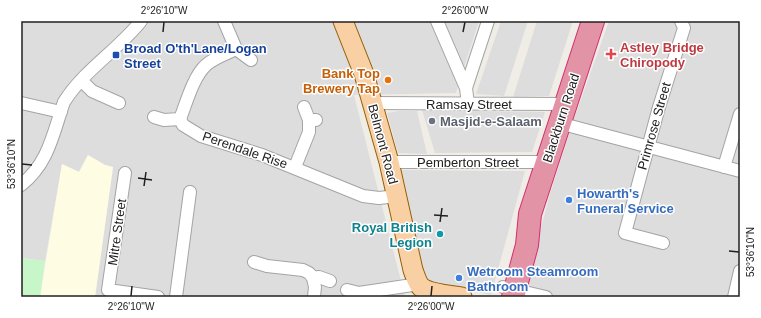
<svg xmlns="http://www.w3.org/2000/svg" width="761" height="318" font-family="Helvetica,sans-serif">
<rect width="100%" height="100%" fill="#f0ede7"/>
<!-- residential -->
<path fill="#dedddd" d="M 21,21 L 479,21 L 456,93 L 354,95 L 405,297 L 95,297 L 113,167 L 105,165 L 88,155 L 79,172 L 62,164 L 45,261 L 21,258 Z
M 501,21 L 528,21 L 504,96 L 476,94 Z
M 537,21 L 573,21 L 549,96 L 513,97 Z
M 609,21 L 740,21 L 740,297 L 523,297 L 549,197 L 573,122 Z
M 422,110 L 545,112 L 532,152 L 435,153 Z
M 398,111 L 417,111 L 427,154 L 398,153 L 387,113 Z
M 401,170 L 525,171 L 491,295 L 429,283 L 424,276 Z"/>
<!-- education -->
<path fill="#fefce3" d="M 88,155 L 105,165 L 113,167 L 95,297 L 40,297 L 62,164 L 79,172 Z"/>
<!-- park -->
<path fill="#c7f7c8" d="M 21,258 L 45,261 L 40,297 L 21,297 Z"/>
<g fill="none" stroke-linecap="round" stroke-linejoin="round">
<defs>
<path id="street" d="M 224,21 L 236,49 L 251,60
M 437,21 L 466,88 L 468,104
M 81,80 L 92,91 L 119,103
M 466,88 L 488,21
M 21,103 L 61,112
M 372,103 L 565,104
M 304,107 L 309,120 L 316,120
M 154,117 L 164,120 L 180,119 L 183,125 L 201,136 L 262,155 L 363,196 L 379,198 L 397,196
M 180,119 C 186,104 193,77 206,65 C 214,58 226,54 236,49
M 559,123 L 740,171
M 389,162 L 547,162
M 295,167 L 309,132 L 309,120
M 724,167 L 740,114
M 125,173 L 108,290 L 158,297
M 21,185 C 49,163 53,133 64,102 C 84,70 118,50 141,21
M 663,243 L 625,233 L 659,107 L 684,28 L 681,21
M 254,262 L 267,266 L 303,270 L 309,273 L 313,278 L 319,277 L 330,281
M 313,278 L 315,287 L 314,297
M 503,287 L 546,297
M 347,290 L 359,293 L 419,284
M 176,297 L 190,192
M 734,297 L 740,271"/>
<path id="primary" d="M 343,21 L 364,74 L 389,162 L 413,270 C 415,275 417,283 421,287 C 429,294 451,295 462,297"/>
<path id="highway" d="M 513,297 L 527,245 L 530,214 L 593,21"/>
</defs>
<!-- street casing -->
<use href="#street" stroke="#a4a4a4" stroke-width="14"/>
<!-- primary casing -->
<use href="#primary" stroke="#955f07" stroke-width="21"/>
<!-- highway casing -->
<use href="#highway" stroke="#d32f70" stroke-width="24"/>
<!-- street -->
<use href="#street" stroke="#fff" stroke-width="12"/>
<!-- primary -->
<use href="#primary" stroke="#f8d0a4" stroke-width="19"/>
<!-- highway -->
<use href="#highway" stroke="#e393a6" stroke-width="22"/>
</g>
<!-- ticks -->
<path fill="none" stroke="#202020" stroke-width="1.5" d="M 163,32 L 164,22M 463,32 L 465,22M 22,164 L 32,165M 138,178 L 152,180M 144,186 L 146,172M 434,215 L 448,216M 440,222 L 442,208M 729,251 L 739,252M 131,296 L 132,286M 431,296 L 432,286"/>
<!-- markers -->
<path fill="#e0444e" stroke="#fff" stroke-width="1.5" d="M609 48h4v4h4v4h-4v4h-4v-4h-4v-4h4z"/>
<rect fill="#1a4fb4" stroke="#fff" stroke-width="1.5" x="112" y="51" width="8" height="8" rx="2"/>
<circle fill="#e8710a" stroke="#fff" stroke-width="1.5" cx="388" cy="80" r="4"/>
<circle fill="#6b7280" stroke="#fff" stroke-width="1.5" cx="432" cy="121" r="4"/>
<g fill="#3f7fe0" stroke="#fff" stroke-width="1.5">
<circle cx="569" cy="200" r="4"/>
<circle cx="459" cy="278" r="4"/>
</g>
<circle fill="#0f9aa8" stroke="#fff" stroke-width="1.5" cx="440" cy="234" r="4"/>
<g text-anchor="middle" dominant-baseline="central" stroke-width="3" stroke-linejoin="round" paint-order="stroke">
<!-- health labels -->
<g font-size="13" font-weight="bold" fill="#be3a42" stroke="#fff" text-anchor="start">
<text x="620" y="47">Astley Bridge<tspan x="620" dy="15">Chiropody</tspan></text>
</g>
<!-- transit labels -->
<g font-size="13" font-weight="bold" fill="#164399" stroke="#fff" text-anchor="start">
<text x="124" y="48">Broad O'th'Lane/Logan<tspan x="124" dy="15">Street</tspan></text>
</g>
<!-- food labels -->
<g font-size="13" font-weight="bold" fill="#c56008" stroke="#fff" text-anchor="end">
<text x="380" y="73">Bank Top<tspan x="380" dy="15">Brewery Tap</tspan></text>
</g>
<!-- street labels -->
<g font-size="13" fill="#202020" stroke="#fff">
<text x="469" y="104">Ramsay Street</text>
<text transform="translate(561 118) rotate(-72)">Blackburn Road</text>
<text transform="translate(654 126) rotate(-74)">Primrose Street</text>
<text transform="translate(383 144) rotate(75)">Belmont Road</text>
<text transform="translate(245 150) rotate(19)">Perendale Rise</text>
<text x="468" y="162">Pemberton Street</text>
<text transform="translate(117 232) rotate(-82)">Mitre Street</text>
</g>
<!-- worship labels -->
<g font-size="13" font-weight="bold" fill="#5b616d" stroke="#fff" text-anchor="start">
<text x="440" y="121">Masjid-e-Salaam</text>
</g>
<!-- shop labels -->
<g font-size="13" font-weight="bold" fill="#366cbe" stroke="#fff" text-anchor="start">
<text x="577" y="193">Howarth's<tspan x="577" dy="15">Funeral Service</tspan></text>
<text x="467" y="271">Wetroom Steamroom<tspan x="467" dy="15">Bathroom</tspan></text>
</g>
<!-- culture labels -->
<g font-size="13" font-weight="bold" fill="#0d838f" stroke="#fff" text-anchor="end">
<text x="432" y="227">Royal British<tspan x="432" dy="15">Legion</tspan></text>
</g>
</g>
<!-- border -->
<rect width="761" height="318" fill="none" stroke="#ffffff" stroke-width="44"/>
<rect x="22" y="22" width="717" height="274" fill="none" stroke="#202020" stroke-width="1.5"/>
<g font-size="10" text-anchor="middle" fill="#202020">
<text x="164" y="14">2°26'10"W</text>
<text x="465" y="14">2°26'00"W</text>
<text transform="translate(11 164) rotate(-90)" y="4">53°36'10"N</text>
<text transform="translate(750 252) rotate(-90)" y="4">53°36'10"N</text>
<text x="131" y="310">2°26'10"W</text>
<text x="431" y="310">2°26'00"W</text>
</g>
</svg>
